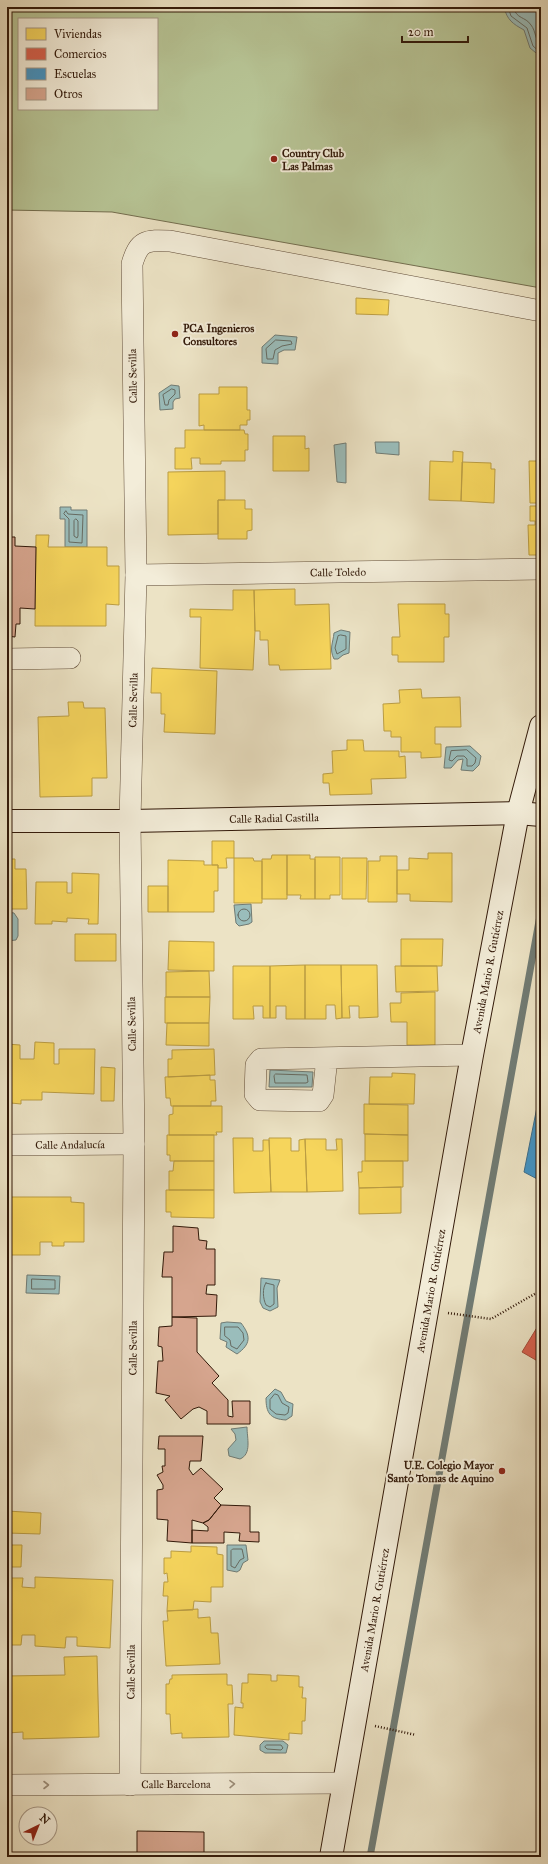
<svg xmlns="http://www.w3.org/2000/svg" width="548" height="1864" font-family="'IM FELL Great Primer',serif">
<rect width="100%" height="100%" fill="#ece3c5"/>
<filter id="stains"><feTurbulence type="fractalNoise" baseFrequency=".005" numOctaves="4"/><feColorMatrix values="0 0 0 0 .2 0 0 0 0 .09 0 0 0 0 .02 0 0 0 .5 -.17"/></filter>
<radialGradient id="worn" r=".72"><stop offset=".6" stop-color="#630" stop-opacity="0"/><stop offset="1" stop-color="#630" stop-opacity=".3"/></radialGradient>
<!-- green -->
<path fill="#b7c495" stroke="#746e4f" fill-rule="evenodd" d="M 7,7 L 541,7 L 541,288 L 112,212 L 7,210 ZM 19,19 L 157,19 L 157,109 L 19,109 Z"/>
<!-- water -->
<path fill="#9abdbb" stroke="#707b74" d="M 504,7 L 541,7 L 541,57 L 530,48 L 524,30 C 513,24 507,20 504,7 Z
M 275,335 L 297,337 L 295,350 L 284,350 L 278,353 L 278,364 L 262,363 L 262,347 Z
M 171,385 L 179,386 L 180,398 L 175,399 L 173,402 L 173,409 L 160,410 L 159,393 Z
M 375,442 L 399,442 L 399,455 L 376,453 Z
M 346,443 L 346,483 L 337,482 L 334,445 Z
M 60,507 L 71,507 L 71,510 L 87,510 L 87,547 L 65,547 L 65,519 L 60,519 Z
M 341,630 L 350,632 L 349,653 L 343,655 L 338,659 L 334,659 C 329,649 333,643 334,633 Z
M 470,746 L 481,756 L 479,765 L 473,771 L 461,770 L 463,759 L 458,760 L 451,768 L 444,768 L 446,747 Z
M 251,904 L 252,922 L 249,924 L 239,926 L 236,923 L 234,905 Z
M 7,912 L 14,913 L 18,919 L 18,936 L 16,940 L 7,941 Z
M 270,1070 L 313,1072 L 312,1087 L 269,1087 Z
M 27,1275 L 60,1276 L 59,1294 L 26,1293 Z
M 261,1278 L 280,1280 L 277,1288 L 278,1307 L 270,1311 L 263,1308 L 260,1302 Z
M 227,1322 L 241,1323 C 251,1336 251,1344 237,1354 L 226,1347 L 227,1342 L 220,1339 L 221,1323 Z
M 275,1389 L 281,1392 L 286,1401 L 293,1404 L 292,1416 L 286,1420 C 270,1419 266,1413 266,1398 Z
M 247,1427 C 247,1438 252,1454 240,1459 L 229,1456 L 228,1449 L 236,1440 L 235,1434 L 231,1429 Z
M 227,1545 L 246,1545 L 248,1560 L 243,1563 L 240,1570 L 237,1572 L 227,1570 Z
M 264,1741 L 283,1741 L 288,1745 L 286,1753 L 265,1753 L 260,1750 L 260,1745 Z"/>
<!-- homes -->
<path fill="#f6d55c" stroke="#bb9d43" d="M 356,298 L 389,300 L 388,315 L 356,314 Z
M 219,387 L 247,387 L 247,410 L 250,410 L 250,420 L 247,420 L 247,425 L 240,425 L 240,430 L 204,430 L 204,425 L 199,426 L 199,394 L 219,394 Z
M 185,430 L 244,430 L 245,434 L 248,434 L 248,450 L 245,450 L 245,461 L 221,461 L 221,464 L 200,464 L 200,458 L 191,458 L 192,469 L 175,469 L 175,448 L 185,448 Z
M 273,436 L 305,436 L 305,449 L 309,448 L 309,471 L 273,471 Z
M 453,451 L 463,452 L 461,501 L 429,500 L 430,461 L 453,462 Z
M 529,461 L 541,461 L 541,503 L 530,503 Z
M 462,462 L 491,463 L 491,469 L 495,469 L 494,503 L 461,501 Z
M 225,471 L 225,500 L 218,500 L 218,534 L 168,535 L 168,472 Z
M 218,500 L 245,500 L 245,509 L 252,509 L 252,530 L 247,531 L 247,539 L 218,539 Z
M 530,506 L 541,506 L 541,555 L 529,555 L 528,525 L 535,525 L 535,521 L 530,521 Z
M 36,535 L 49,535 L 48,547 L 107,547 L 107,566 L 119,566 L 119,605 L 106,604 L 106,626 L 35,626 Z
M 295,589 L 295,605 L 329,604 L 331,669 L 280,670 L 279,665 L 269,665 L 268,640 L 260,640 L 260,631 L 255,631 L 254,590 Z
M 233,590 L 254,590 L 255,631 L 253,670 L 200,668 L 201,617 L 190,617 L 190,609 L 233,610 Z
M 398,604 L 445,604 L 445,614 L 449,614 L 449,637 L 444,637 L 444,662 L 398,662 L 398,655 L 392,655 L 392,637 L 400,637 Z
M 152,668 L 217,671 L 215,734 L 164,732 L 165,714 L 161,714 L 161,693 L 151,693 Z
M 421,689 L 422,698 L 460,697 L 461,727 L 435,727 L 435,744 L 441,744 L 441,757 L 421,758 L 421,752 L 401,752 L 401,737 L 391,737 L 391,731 L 384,731 L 383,704 L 400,703 L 399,690 Z
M 68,702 L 83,702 L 84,708 L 105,708 L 107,778 L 92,778 L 92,796 L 40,797 L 38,717 L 69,716 Z
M 347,740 L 363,740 L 364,751 L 399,751 L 399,757 L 405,756 L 406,778 L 371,779 L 372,794 L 330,795 L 329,783 L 323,783 L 323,774 L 333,773 L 332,751 L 347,750 Z
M 212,841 L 234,841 L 234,858 L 226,858 L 227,868 L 218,868 L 218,865 L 212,865 Z
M 428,853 L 452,853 L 452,902 L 410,901 L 410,894 L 397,894 L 397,870 L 409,870 L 409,858 L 428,859 Z
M 272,855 L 287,855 L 287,899 L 262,899 L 262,859 L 271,859 Z
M 287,855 L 310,855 L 310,859 L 315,859 L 315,899 L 300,899 L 301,895 L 287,895 Z
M 380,856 L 397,856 L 397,902 L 368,902 L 368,861 L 380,861 Z
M 315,857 L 340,857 L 340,895 L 330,895 L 330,899 L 315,899 Z
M 234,858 L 253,858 L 254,861 L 262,861 L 262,903 L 234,903 Z
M 342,858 L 367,858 L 366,899 L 342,899 Z
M 7,859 L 15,859 L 15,869 L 26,869 L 27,909 L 7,909 Z
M 168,860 L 204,861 L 204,865 L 218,865 L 218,891 L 214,891 L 214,912 L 168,912 Z
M 72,873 L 99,874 L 98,924 L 88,924 L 89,919 L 67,918 L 67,922 L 52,921 L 52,924 L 35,924 L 36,882 L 67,882 L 67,893 L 72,893 Z
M 148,886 L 168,886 L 168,912 L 148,912 Z
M 75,934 L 116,934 L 116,961 L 75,961 Z
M 401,939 L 443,939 L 442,966 L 401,966 Z
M 169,941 L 214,942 L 214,971 L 168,970 Z
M 305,965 L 341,965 L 342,1018 L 336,1019 L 335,1005 L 326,1005 L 326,1019 L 305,1019 Z
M 305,965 L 305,1019 L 286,1019 L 286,1006 L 276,1006 L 276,1018 L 270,1018 L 270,966 Z
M 341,965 L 377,965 L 378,1017 L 359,1018 L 359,1006 L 349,1006 L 350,1018 L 342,1018 Z
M 233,966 L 270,966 L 270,1018 L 263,1018 L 263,1006 L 253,1006 L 254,1019 L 233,1019 Z
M 395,966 L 437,966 L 438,991 L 396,992 Z
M 209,971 L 210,997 L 166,997 L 166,972 Z
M 435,992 L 435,1045 L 407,1045 L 407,1022 L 391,1022 L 390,1003 L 401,1003 L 401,993 Z
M 165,997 L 210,997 L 209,1023 L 165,1023 Z
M 167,1023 L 209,1023 L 209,1046 L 166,1045 Z
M 35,1042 L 54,1043 L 54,1064 L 59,1064 L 59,1049 L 95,1049 L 94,1094 L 42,1092 L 42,1100 L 21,1100 L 21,1104 L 11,1103 L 11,1097 L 7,1097 L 7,1044 L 20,1045 L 20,1059 L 34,1059 Z
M 214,1049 L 215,1075 L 168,1077 L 168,1059 L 172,1059 L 172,1050 Z
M 101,1067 L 115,1068 L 114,1101 L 101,1101 Z
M 392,1073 L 415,1074 L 414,1104 L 369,1104 L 370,1077 L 392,1077 Z
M 210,1075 L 210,1080 L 215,1080 L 216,1101 L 211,1101 L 211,1106 L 171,1106 L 170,1098 L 166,1098 L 165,1077 Z
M 364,1104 L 408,1105 L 408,1135 L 364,1134 Z
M 173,1106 L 222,1106 L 222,1132 L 216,1132 L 217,1135 L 169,1135 L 169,1115 L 173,1114 Z
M 365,1134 L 408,1135 L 408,1161 L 365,1161 Z
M 167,1135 L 214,1135 L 214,1161 L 170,1161 L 170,1155 L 167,1155 Z
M 233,1138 L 253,1138 L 253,1151 L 263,1151 L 263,1140 L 269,1140 L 271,1192 L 234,1193 Z
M 269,1138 L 291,1138 L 291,1151 L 299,1151 L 299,1140 L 305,1139 L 307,1192 L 271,1192 Z
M 305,1139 L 326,1139 L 326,1150 L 337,1150 L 336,1139 L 342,1139 L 343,1191 L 307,1192 Z
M 174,1161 L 214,1161 L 214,1190 L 169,1190 L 169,1171 L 173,1171 Z
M 362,1161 L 403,1161 L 403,1187 L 359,1188 L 358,1172 L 362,1172 Z
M 401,1187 L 401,1213 L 359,1214 L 359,1188 Z
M 166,1190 L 214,1190 L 214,1218 L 171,1217 L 171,1212 L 166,1212 Z
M 7,1197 L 71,1197 L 71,1202 L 84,1203 L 84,1242 L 64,1242 L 64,1246 L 52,1246 L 52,1242 L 40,1242 L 40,1255 L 7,1255 Z
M 7,1511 L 41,1513 L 40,1534 L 7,1533 Z
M 7,1545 L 22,1545 L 21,1567 L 7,1567 Z
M 191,1546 L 217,1547 L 217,1554 L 223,1555 L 223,1587 L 211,1587 L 211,1602 L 194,1601 L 193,1610 L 167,1611 L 168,1596 L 163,1596 L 164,1582 L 168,1582 L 167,1573 L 164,1574 L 164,1558 L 171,1558 L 171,1551 L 191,1552 Z
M 35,1577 L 113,1580 L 110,1648 L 77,1646 L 77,1637 L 66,1637 L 65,1648 L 35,1646 L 35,1635 L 22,1635 L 21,1645 L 7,1645 L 7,1578 L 23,1578 L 22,1587 L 35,1588 Z
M 198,1609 L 198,1618 L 210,1617 L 211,1633 L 218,1633 L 220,1664 L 166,1666 L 163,1621 L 168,1621 L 167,1611 Z
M 97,1656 L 99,1737 L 23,1739 L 23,1732 L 7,1733 L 7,1676 L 65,1675 L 64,1657 Z
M 227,1674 L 227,1685 L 232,1685 L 233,1704 L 228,1704 L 229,1737 L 182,1738 L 182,1733 L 171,1734 L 170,1714 L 166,1714 L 166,1684 L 169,1684 L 170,1679 L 172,1679 L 172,1675 Z
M 248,1674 L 271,1675 L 271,1681 L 277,1681 L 277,1675 L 299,1676 L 299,1687 L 303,1687 L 302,1698 L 306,1698 L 305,1721 L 302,1721 L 302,1734 L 289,1733 L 289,1740 L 234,1735 L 235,1707 L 243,1708 L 243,1703 L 241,1703 L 242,1683 L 248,1683 Z"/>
<!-- shops -->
<path fill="#d6604d" stroke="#a54b39" d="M 541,1321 L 541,1363 L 522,1352 Z"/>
<!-- schools -->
<path fill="#4393c3" stroke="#3e6e8b" d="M 541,1087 L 541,1181 L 524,1172 Z"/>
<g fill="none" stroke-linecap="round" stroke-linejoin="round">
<!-- shore -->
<path stroke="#666b62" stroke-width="1" d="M 508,7 L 511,16 L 527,28 L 533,46 L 541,53
M 513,7 C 517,20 525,16 531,25 C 536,31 535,41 541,46
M 276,340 L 291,341 L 292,344 L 282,346 L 275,350 L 273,359 L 267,359 L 266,349 Z
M 172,389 L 175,390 L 175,394 L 169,400 L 168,405 L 165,405 L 163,395 Z
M 66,511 L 68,514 L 83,515 L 82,543 L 69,542 L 69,519 L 64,514 Z
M 76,519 L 78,521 L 78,536 L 77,538 L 74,536 L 74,521 Z
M 341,635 L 346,636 L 346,649 L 337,654 L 335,648 L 338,636 Z
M 467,750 L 476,758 L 475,763 L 472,766 L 467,766 L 467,759 L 464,756 L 457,756 L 452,761 L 449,760 L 451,751 Z
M238 915a6 6 0 1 1 12 0a6 6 0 1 1-12 0Z
M 276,1074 L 307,1075 L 308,1082 L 306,1083 L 275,1083 L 274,1076 Z
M 32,1279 L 55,1280 L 55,1289 L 32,1289 Z
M 266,1283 L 274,1285 L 274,1304 L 270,1307 L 266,1305 C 263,1299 262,1288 266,1283 Z
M 225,1327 L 238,1327 L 243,1333 L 244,1340 L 237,1349 L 231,1346 L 230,1340 L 225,1336 Z
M 275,1394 L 278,1395 L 282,1403 L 289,1407 L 288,1413 L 285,1415 L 276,1414 L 270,1409 L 270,1400 Z
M 233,1549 L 242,1549 L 244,1558 L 240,1560 L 235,1568 L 231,1566 L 231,1551 Z
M 267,1745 L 281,1745 L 283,1748 L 281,1750 L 267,1749 L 265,1747 Z"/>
<!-- stream -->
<path stroke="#707b74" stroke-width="7" d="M 370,1857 L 541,910"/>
</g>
<!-- building -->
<path fill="#d6a58e" stroke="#321909" d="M 7,537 L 15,537 L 15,546 L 36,547 L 35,609 L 20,608 L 20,624 L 16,624 L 15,637 L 7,636 Z
M 173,1226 L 198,1228 L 199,1240 L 207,1241 L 206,1249 L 215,1249 L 215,1285 L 207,1285 L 206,1294 L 217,1295 L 216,1316 L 172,1317 L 172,1277 L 162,1277 L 164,1252 L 173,1252 Z
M 172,1317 L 197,1318 L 197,1352 L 219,1376 L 212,1383 L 228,1400 L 228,1416 L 233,1417 L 232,1401 L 250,1401 L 250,1424 L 207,1424 L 207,1411 L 199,1407 L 193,1409 L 181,1419 L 165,1400 L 170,1396 L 156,1393 L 158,1361 L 163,1361 L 162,1347 L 158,1346 L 159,1327 L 172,1326 Z
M 159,1436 L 203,1436 L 201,1461 L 190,1461 L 189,1469 L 193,1475 L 201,1468 L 223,1489 L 214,1498 L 221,1505 L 209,1520 L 203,1523 L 192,1520 L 192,1543 L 167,1541 L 168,1520 L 157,1519 L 157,1490 L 163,1489 L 163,1485 L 157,1475 L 163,1472 L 162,1466 L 165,1466 L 165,1449 L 158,1449 Z
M 221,1505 L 250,1506 L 250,1532 L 259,1532 L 259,1542 L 239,1541 L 240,1533 L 224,1532 L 224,1543 L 192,1543 L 192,1530 L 208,1531 L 208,1527 L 203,1523 L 209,1520 Z
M 137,1831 L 204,1832 L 204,1857 L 137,1857 Z"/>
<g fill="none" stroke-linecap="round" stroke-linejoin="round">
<defs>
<g id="street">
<path id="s1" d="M 136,575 L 541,569"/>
<path d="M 7,659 L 70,658"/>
<path d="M 327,1058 L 323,1095 L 319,1101 L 260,1100 L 255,1094 L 256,1065 L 261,1059 L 472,1055"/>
<path id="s2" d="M 7,1145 L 134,1144"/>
<path id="s3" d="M 7,1785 L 344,1783"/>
<path id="s4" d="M 130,1785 L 134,1144 L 130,821 L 136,575 L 132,264 C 139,240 146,240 170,241 L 541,311"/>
</g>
<g id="secondary">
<path id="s5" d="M 7,821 L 130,821 L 518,813 L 541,815"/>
<path id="s6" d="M 331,1857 L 472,1055 L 518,813 L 541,726"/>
</g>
</defs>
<!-- street casing -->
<use href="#street" stroke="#604c38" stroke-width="22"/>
<!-- secondary casing -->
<use href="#secondary" stroke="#321909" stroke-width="24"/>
<!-- path -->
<path stroke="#321909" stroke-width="2.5" stroke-dasharray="1 2" stroke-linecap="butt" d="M 448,1313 L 491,1319 L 538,1292
M 375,1726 L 416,1735"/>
<!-- street -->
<use href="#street" stroke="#f3edd9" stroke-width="21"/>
<!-- secondary -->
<use href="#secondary" stroke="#f3edd9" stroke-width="22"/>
</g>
<!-- one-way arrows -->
<defs><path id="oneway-chevron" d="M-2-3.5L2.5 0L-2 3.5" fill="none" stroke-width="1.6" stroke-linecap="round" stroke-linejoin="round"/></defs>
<g stroke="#9c8e7b">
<use href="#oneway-chevron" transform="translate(232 1784) rotate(-1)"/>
<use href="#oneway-chevron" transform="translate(46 1785)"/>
</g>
<!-- markers -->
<g fill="#8f2418" stroke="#f3edd9" stroke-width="1.5">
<circle cx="274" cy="159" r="4"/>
<circle cx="175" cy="334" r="4"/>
<circle cx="502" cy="1471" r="4"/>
</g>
<g text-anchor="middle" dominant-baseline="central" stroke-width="4" stroke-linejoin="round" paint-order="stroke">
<!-- poi labels -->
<g font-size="11" font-weight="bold" fill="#321909" stroke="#f3edd9" text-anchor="start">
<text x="282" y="153">Country Club<tspan x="282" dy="13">Las Palmas</tspan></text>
<text x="183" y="328">PCA Ingenieros<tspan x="183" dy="13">Consultores</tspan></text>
<text x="494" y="1465" text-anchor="end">U.E. Colegio Mayor<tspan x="494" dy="13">Santo Tomas de Aquino</tspan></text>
</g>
<!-- street labels -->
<g font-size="11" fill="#321909" stroke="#f3edd9">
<text transform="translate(133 376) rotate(-91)">Calle Sevilla</text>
<text stroke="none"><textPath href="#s1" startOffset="202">Calle Toledo</textPath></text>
<text stroke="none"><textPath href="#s4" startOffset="1085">Calle Sevilla</textPath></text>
<text stroke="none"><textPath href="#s5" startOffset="267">Calle Radial Castilla</textPath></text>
<text stroke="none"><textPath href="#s6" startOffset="899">Avenida Mario R. Gutiérrez</textPath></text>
<text transform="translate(132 1024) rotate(-91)">Calle Sevilla</text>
<text stroke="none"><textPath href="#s2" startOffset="63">Calle Andalucía</textPath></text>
<text stroke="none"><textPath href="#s6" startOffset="575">Avenida Mario R. Gutiérrez</textPath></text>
<text stroke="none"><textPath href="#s4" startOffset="437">Calle Sevilla</textPath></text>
<text stroke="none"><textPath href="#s6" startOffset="251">Avenida Mario R. Gutiérrez</textPath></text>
<text stroke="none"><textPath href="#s4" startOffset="113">Calle Sevilla</textPath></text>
<text stroke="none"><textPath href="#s3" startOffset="169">Calle Barcelona</textPath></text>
</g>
</g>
<!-- margin -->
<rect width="548" height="1864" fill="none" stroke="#ece3c5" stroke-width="24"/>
<rect x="8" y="8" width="532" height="1848" fill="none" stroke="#321909" stroke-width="2"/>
<rect x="12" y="12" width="524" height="1840" fill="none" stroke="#321909"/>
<!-- legend -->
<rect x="18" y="18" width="140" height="92" fill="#f3edd9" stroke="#a69886"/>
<rect x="26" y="28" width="20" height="12" fill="#f6d55c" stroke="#a69886"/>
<text x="54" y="38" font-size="12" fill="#321909">Viviendas</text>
<rect x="26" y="48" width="20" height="12" fill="#d6604d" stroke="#a69886"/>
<text x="54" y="58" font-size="12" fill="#321909">Comercios</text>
<rect x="26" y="68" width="20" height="12" fill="#4393c3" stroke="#a69886"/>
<text x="54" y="78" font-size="12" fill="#321909">Escuelas</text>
<rect x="26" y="88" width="20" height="12" fill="#d6a58e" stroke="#a69886"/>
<text x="54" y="98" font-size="12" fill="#321909">Otros</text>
<!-- north arrow -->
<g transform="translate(38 1826) rotate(43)"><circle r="19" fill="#f3edd9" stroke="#a69886"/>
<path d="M0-3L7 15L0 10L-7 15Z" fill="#8f2418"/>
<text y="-6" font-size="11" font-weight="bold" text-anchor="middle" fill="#321909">N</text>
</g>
<!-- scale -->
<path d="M402 36v6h66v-6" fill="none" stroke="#321909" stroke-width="2"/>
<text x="408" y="36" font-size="12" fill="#321909" stroke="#f3edd9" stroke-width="3" paint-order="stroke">20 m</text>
<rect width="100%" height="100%" filter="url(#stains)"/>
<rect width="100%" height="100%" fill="url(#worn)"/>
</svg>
